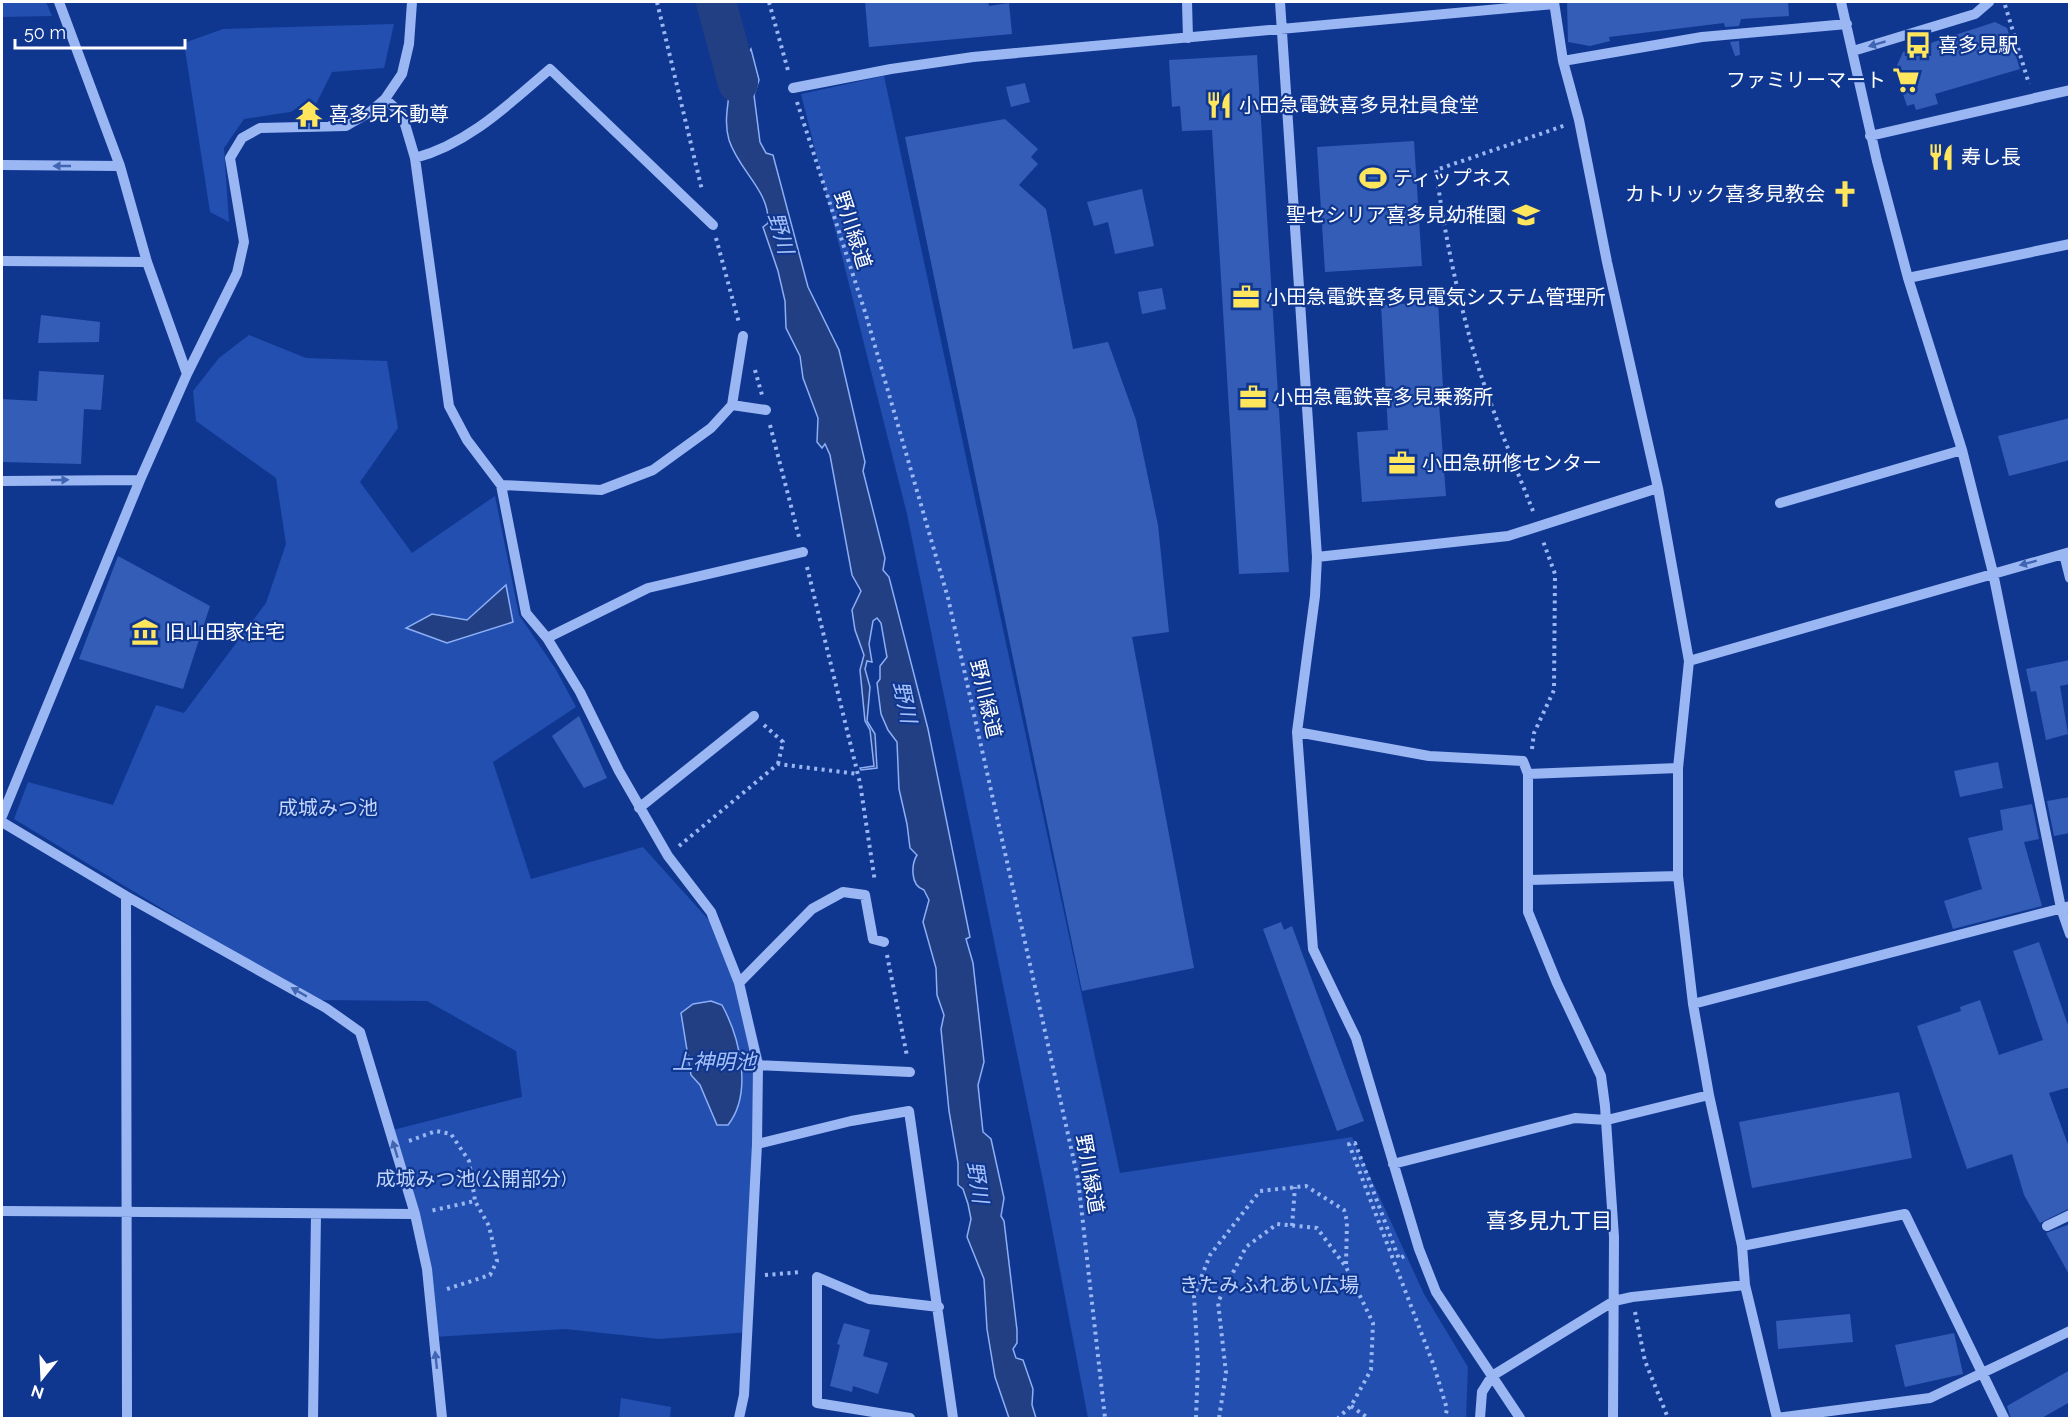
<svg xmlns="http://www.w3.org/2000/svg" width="2071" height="1420" font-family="Raleway,'Noto Sans JP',sans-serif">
<rect width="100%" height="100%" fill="#103790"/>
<!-- green -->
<path fill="#224fb0" d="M 2,2 L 46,2 L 52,16 L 2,17 Z
M 394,24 L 384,68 L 332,72 L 316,104 L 290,112 L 244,119 L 224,148 L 229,222 L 210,212 L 184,43 L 223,29 Z
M 884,76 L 1120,1173 L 1352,1137 L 1424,1294 L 1468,1367 L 1466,1418 L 1088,1418 L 1044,1186 L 907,514 L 801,94 Z
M 249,335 L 306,358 L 387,361 L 398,428 L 360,482 L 412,553 L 495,496 L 519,615 L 555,668 L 576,707 L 493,762 L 531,879 L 643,847 L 716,928 L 747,996 L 763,1061 L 750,1332 L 659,1339 L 565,1329 L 434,1337 L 427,1269 L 389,1131 L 522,1097 L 516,1051 L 427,1001 L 313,1000 L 14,819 L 28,782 L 113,805 L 156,705 L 184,713 L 266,603 L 286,544 L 276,478 L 196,421 L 193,391 L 219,358 Z
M 621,1398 L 671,1407 L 670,1418 L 619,1418 Z"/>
<!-- water -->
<path fill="#233f83" stroke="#8caff6" stroke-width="1.5" d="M 713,31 L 731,31 L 734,56 L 746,57 L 751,49 L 759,80 L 754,95 L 760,142 L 766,153 L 773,155 L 808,287 L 839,350 L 865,462 L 863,471 L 885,558 L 883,570 L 889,577 L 928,729 L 970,937 L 966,939 L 973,963 L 984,1062 L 978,1085 L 983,1132 L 991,1139 L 1004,1198 L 1001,1216 L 1004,1221 L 1017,1330 L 1017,1343 L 1013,1349 L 1016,1358 L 1023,1360 L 1033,1389 L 1032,1405 L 1036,1418 L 1009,1418 L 995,1377 L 987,1329 L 984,1279 L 967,1237 L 971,1219 L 968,1204 L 963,1189 L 958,1185 L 958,1163 L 949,1111 L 941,1029 L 944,1015 L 937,995 L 936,968 L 923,922 L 929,900 L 924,890 C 909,885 912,863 917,855 L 910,848 L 907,824 L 899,789 L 897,742 L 888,730 L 881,714 L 877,683 L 880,679 L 880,666 L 887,657 L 881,623 L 877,618 L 873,621 L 869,644 L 872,662 L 867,661 L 865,669 L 870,687 L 867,721 L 875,734 L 877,768 L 861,770 L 860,768 L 874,766 L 870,730 L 865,721 L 860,670 L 864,655 L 855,630 L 852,610 L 861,591 L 852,575 L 830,455 L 825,444 L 822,448 L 817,442 L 818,418 L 803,378 L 800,356 L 786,328 L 785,301 L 778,271 L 763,227 L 768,223 C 770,191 739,171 729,140 C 722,116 732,97 729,75 C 727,61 718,44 713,31 Z
M 506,585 L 513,622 L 447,643 L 406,628 L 432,614 L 467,620 Z
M 711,1001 L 722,1005 C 740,1038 753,1093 728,1125 L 717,1125 L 700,1085 L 691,1075 L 681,1013 L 693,1004 Z"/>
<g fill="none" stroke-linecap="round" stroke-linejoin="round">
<!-- river -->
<path stroke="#233f83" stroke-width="40" d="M 716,2 L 738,83"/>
</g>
<!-- building -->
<path fill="#345db8" d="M 865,2 L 988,2 L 989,6 L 1009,3 L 1012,34 L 869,47 Z
M 1567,2 L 1788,2 L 1789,16 L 1741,19 L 1739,26 L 1725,27 L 1724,23 L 1609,37 L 1610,41 L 1590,46 L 1568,42 Z
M 1995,22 L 2007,28 L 2020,69 L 1935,94 L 1938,104 L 1916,110 L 1914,104 L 1907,106 L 1895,70 L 1903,52 Z
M 1739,41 L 1740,55 L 1735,56 L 1730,42 Z
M 1257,55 L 1289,572 L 1239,574 L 1212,130 L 1182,131 L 1180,106 L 1172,107 L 1169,60 Z
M 1025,83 L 1030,102 L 1011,107 L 1006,87 Z
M 1005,119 L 1038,149 L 1031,157 L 1038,164 L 1019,185 L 1046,209 L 1073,349 L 1108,342 L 1136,420 L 1158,525 L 1169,632 L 1132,637 L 1194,968 L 1082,991 L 905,137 Z
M 1414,141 L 1422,266 L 1325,272 L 1317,147 Z
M 1142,189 L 1154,246 L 1115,254 L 1108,222 L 1094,226 L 1087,202 Z
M 1162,288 L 1166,309 L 1142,314 L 1138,292 Z
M 1438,302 L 1444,404 L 1439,404 L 1446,496 L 1362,502 L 1357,432 L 1388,430 L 1381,305 Z
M 41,315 L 100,322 L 99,342 L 38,343 Z
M 39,371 L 104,375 L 101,410 L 84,409 L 81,464 L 2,462 L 2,399 L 37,401 Z
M 2070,418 L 2070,460 L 2009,476 L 1998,436 Z
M 118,556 L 210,606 L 183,689 L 79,659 Z
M 2070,660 L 2070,684 L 2060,686 L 2068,734 L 2046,740 L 2036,691 L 2031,692 L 2026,669 Z
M 579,716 L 607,778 L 584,788 L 552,736 Z
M 1998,762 L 2003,788 L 1960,797 L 1954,771 Z
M 2070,797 L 2070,833 L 2054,836 L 2047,801 Z
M 2032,804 L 2039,839 L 2024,842 L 2042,906 L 1953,929 L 1944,901 L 1982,889 L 1968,838 L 2003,830 L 2000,810 Z
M 1281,922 L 1284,930 L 1292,926 L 1364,1121 L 1337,1131 L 1263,929 Z
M 2039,942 L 2070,1031 L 2070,1087 L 2049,1093 L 2070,1150 L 2070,1208 L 2040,1223 L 2024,1195 L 2012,1154 L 1967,1169 L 1917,1026 L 1961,1011 L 1960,1007 L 1980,1000 L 1999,1055 L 2043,1040 L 2013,951 Z
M 1899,1092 L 1912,1158 L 1752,1188 L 1739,1122 Z
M 2070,1224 L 2070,1276 L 2046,1233 Z
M 1850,1314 L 1853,1342 L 1778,1349 L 1776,1321 Z
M 844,1323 L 870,1330 L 863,1356 L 888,1363 L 878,1394 L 853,1386 L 852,1392 L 830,1386 L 840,1345 L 837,1344 Z
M 1954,1333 L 1963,1374 L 1905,1387 L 1895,1345 Z
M 2070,1370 L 2070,1402 L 2040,1419 L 2011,1419 L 2007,1406 Z"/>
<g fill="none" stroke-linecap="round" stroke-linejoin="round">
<!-- path -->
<path stroke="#9bb7f3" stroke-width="4" stroke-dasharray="3 4.5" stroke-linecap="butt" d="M 657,2 L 702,190
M 769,2 L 789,74
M 2005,5 L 2029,84
M 797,102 L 866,315 L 948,598 L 1078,1179 L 1105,1418
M 716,238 L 739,323
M 755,370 L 762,395
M 770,425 L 799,537
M 1533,511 C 1510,453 1484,393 1468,331 C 1454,279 1443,224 1436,170 L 1566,125
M 807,567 L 860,783 L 875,882
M 764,725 L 783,742 L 778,764
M 1532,749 L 1534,733 L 1554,690 L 1555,574 L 1543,541
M 679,846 L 778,764 L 858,774
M 887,955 L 907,1056
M 409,1141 L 436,1131 L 451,1134 L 469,1161 L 475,1201 L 430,1211
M 1292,1226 L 1295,1187
M 1404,1256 L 1399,1259 L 1355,1143 L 1349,1144 L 1434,1366 L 1447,1409 L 1445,1418
M 765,1275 L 802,1272
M 447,1289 L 490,1275 L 497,1261 L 489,1226 L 475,1201
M 1635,1312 L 1645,1361 L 1668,1418
M 1351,1406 L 1368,1418
M 1196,1418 L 1198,1363 L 1194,1296 L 1210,1255 L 1260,1191 L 1306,1186 L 1344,1210 L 1347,1221 L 1346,1266
M 1219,1418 L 1226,1373 L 1218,1302 L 1246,1247 L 1277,1224 L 1317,1228 L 1346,1267 L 1373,1323 L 1371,1370 L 1351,1406 L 1338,1418"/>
<!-- minor -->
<path stroke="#9bb7f3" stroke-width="10" d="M 59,2 L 120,166 L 147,262 L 187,374
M 1187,2 L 1188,38
M 1280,2 L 1317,557 L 1315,596 L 1297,732 L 1313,949 L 1356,1038 L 1419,1249 L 1436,1292 L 1520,1418
M 1554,2 L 1563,61 L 1579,120 L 1607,262 L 1658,488 L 1689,661 L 1678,768 L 1678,876 L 1693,1004 L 1709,1095 L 1742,1246 L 1745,1285 L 1777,1418
M 1841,2 L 1877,161 L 1908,278 L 1962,450 L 1993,573 L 2061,908 L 2070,934
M 1853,51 L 1975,14 L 1989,2
M 1563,61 L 1702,37 L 1847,24
M 793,88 L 891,69 L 973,57 L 1554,4
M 385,99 L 402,114 L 415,158 L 449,406 L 467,440 L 501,485 L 526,613 L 547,638 L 580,692 L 619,771 L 668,856 L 711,912 L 739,983 L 758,1065 L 757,1144 L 744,1395 L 739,1418
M 1870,136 L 2070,90
M 415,158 C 468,144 509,104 550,69 L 713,225
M 2,165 L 120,166
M 2,261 L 147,262
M 1908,278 L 2070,244
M 732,405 L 766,410
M 2,481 L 140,480
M 501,485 L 601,490 L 653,470 L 711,428 L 732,405 L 743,336
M 1780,503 L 1962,450
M 2064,554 L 2070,578
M 1317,557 L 1508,536 L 1658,488
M 547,638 L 648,588 L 803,552
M 1689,661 L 2070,552
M 1297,732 L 1429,756 L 1523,761 L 1528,774 L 1528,912 L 1557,983 L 1601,1076 L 1605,1106 L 1614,1237 L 1613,1418
M 1528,774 L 1678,768
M 639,808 L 754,716
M 2,816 L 140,480 L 187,374 L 237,273 L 244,242 L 230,158 L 242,138 L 260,128 L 346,126 L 370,112 L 385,99 L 402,74 L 409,44 L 412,2
M 2,822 L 126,896 L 326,1008 L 360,1032 L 415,1214 L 427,1269 L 442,1418
M 1529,880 L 1678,876
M 126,896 L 127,1418
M 739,983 L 812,909 L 843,892 L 865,895 L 873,939 L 884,942
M 1693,1004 L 2070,906
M 758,1065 L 910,1072
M 757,1144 L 851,1121 L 909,1111 L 953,1418
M 1393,1164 L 1575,1118 L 1607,1120 L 1709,1095
M 2,1211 L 415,1214
M 2047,1226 L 2070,1215
M 1742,1246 L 1905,1214 L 2004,1418
M 313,1418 L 316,1214
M 910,1418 L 817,1403 L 817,1277 L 869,1299 L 939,1307
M 1480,1418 L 1482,1392 L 1492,1376 L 1614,1301 L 1632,1297 L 1745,1285
M 1777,1418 L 1930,1398 L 2070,1331"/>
</g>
<!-- one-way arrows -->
<defs><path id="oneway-solid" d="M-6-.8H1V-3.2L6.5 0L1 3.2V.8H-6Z" transform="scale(1.5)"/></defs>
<g fill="#4164b3">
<use href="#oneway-solid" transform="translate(1877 44) rotate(163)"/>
<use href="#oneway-solid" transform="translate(62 166) rotate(-180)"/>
<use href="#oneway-solid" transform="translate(60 480) rotate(-1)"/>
<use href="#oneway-solid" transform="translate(2028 563) rotate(165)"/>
<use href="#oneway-solid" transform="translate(299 992) rotate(-151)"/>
<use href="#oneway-solid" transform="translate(395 1149) rotate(-107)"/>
<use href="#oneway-solid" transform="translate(436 1360) rotate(-96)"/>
</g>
<!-- icons -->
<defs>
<symbol id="bus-bare" viewBox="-9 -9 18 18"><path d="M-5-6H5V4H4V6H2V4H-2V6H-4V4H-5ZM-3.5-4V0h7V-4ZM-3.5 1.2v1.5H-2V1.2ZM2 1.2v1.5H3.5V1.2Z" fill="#ffe65d" stroke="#103790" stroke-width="2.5" paint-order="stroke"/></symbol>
<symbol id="supermarket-bare" viewBox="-9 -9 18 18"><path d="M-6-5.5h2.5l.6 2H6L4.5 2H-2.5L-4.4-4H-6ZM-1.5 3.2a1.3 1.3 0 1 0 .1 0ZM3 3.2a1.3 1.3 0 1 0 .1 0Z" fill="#ffe65d" stroke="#103790" stroke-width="2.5" paint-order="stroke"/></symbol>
<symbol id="restaurant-bare" viewBox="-9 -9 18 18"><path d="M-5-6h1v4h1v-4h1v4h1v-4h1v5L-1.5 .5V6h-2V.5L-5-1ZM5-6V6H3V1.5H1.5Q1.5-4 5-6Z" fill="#ffe65d" stroke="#103790" stroke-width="2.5" paint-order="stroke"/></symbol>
<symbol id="temple-bare" viewBox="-9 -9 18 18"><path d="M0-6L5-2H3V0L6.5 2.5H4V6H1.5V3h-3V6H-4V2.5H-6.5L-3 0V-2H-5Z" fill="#ffe65d" stroke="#103790" stroke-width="2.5" paint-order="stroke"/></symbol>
<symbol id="stadium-bare" viewBox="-9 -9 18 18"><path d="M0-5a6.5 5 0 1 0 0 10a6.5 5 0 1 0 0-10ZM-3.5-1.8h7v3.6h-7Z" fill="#ffe65d" stroke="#103790" stroke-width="2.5" paint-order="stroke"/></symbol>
<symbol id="church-bare" viewBox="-9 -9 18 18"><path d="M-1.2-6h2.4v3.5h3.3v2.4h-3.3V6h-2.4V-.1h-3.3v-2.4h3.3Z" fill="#ffe65d" stroke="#103790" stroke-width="2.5" paint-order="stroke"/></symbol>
<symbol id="school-bare" viewBox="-9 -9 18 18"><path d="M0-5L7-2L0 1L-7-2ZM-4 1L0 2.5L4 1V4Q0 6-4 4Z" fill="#ffe65d" stroke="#103790" stroke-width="2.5" paint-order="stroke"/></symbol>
<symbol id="office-bare" viewBox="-9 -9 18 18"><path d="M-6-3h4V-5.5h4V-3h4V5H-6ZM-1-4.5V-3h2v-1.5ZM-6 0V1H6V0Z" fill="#ffe65d" stroke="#103790" stroke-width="2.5" paint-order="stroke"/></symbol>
<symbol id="museum-bare" viewBox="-9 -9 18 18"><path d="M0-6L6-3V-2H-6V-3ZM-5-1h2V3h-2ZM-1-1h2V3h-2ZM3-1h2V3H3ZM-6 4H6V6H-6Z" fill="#ffe65d" stroke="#103790" stroke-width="2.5" paint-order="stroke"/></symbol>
</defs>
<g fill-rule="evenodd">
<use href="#bus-bare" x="1899" y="26" width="38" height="38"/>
<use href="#supermarket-bare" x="1887" y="61" width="38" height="38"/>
<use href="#restaurant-bare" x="1200" y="86" width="38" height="38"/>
<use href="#temple-bare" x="290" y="95" width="38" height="38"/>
<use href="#restaurant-bare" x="1922" y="138" width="38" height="38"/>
<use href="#stadium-bare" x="1354" y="159" width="38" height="38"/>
<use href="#church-bare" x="1826" y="175" width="38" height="38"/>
<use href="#school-bare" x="1507" y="196" width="38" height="38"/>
<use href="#office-bare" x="1227" y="278" width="38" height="38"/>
<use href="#office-bare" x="1234" y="378" width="38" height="38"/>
<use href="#office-bare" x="1383" y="444" width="38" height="38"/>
<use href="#museum-bare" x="126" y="613" width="38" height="38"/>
</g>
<g text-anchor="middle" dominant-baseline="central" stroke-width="4.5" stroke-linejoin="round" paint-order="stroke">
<!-- poi labels -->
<g font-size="20" fill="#fff" stroke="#103790" text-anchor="start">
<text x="1938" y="45">喜多見駅</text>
<text x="1886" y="80" text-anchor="end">ファミリーマート</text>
<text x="1239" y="105">小田急電鉄喜多見社員食堂</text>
<text x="329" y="114">喜多見不動尊</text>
<text x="1961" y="157">寿し長</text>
<text x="1393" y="178">ティップネス</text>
<text x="1825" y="194" text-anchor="end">カトリック喜多見教会</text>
<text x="1506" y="215" text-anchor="end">聖セシリア喜多見幼稚園</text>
<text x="1266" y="297">小田急電鉄喜多見電気システム管理所</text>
<text x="1273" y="397">小田急電鉄喜多見乗務所</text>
<text x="1422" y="463">小田急研修センター</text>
<text x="165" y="632">旧山田家住宅</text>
</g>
<!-- street labels -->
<g font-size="20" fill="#fff" stroke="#103790">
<text transform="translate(853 230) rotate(72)">野川緑道</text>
<text transform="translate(986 699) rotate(77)">野川緑道</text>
<text transform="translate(1090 1174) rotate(80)">野川緑道</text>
</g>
<!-- park labels -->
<g font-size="20" fill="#c2d5fd" stroke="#103790">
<text x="328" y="808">成城みつ池</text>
<text x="471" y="1179">成城みつ池(公開部分)</text>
<text x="1269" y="1285">きたみふれあい広場</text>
</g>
<!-- water labels -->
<g font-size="21" font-style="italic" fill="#a7c1fa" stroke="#103790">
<text transform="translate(781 233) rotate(74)">野川</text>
<text transform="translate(905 702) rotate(78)">野川</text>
<text x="714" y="1061">上神明池</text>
<text transform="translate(978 1182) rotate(81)">野川</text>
</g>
<!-- neighbourhood labels -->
<g font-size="21" fill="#fff" stroke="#103790">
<text x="1549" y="1220">喜多見九丁目</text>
</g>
</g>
<!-- border -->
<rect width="2071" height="1420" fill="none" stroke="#ffffff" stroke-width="6"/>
<!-- north arrow -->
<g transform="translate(42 1378) rotate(198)" stroke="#103790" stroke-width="4.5" paint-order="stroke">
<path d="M0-4.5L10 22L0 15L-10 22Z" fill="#ffffff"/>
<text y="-9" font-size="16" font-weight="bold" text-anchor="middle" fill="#ffffff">N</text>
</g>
<!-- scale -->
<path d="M15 39v9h170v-9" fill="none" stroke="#ffffff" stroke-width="3"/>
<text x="24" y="39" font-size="18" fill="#ffffff" stroke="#103790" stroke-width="4.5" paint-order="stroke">50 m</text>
</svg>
